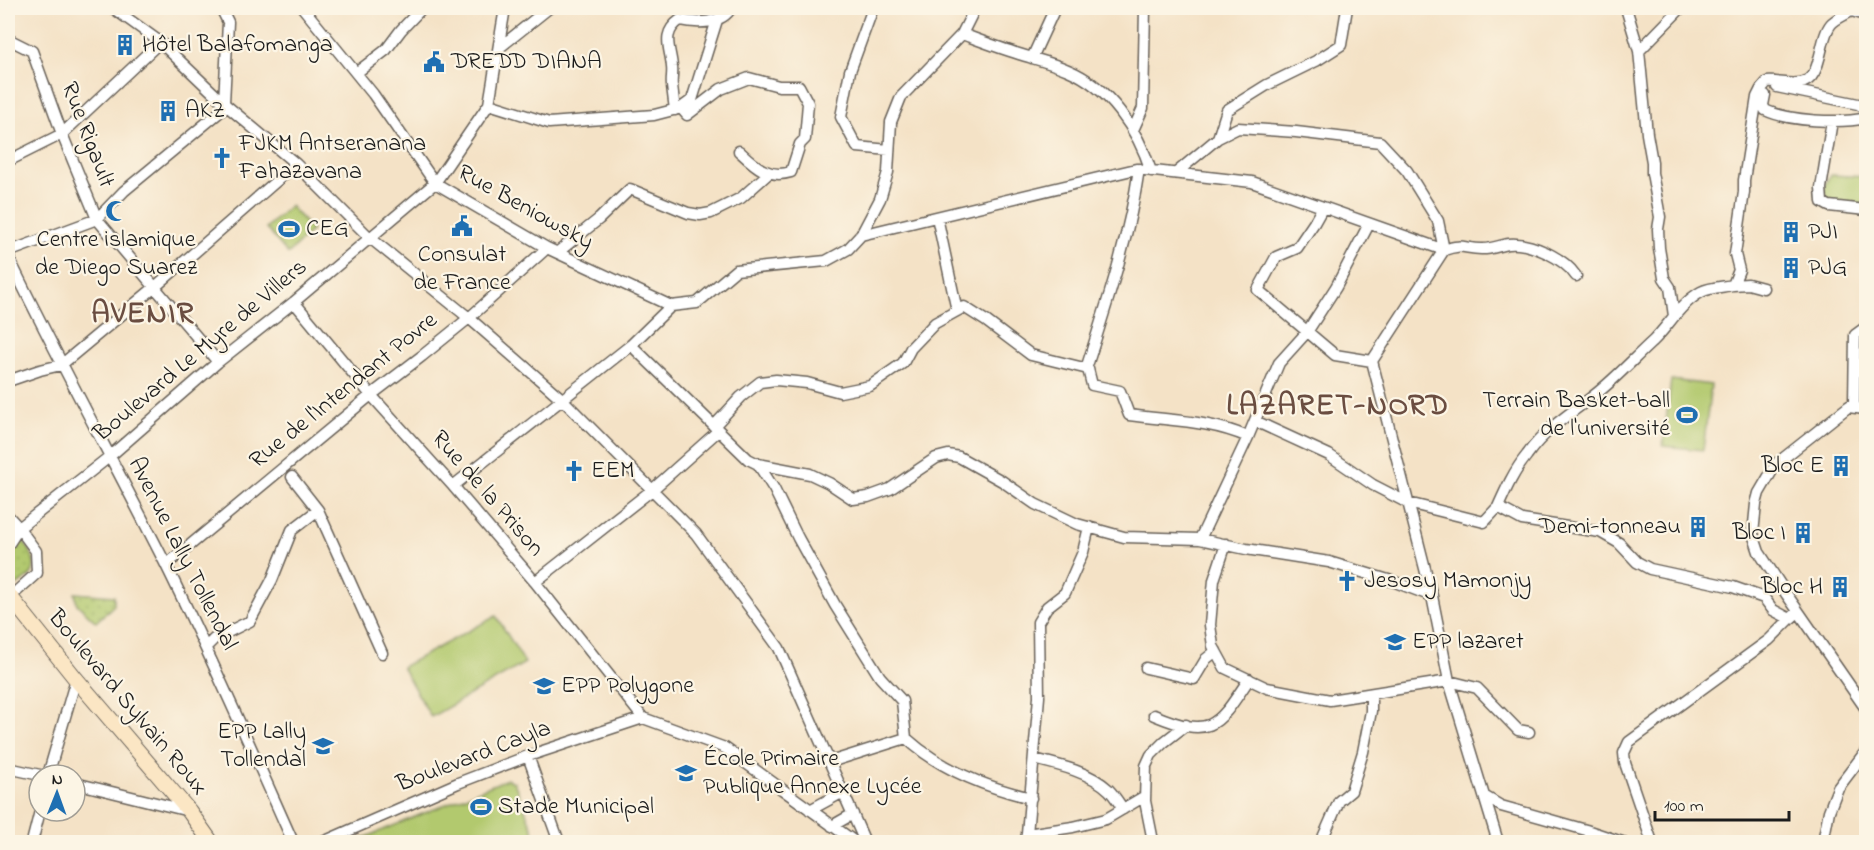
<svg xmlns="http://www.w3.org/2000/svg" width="1874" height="850" font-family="'Indie Flower',sans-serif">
<defs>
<pattern id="park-dots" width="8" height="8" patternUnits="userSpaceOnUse" patternTransform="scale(1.5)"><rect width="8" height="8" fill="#b2c96e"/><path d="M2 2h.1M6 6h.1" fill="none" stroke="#98ac5f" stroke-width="1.8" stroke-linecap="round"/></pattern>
</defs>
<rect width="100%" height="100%" fill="#fcf5e5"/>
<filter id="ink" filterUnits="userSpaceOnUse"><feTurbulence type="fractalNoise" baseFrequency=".0167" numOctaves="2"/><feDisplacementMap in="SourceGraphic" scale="12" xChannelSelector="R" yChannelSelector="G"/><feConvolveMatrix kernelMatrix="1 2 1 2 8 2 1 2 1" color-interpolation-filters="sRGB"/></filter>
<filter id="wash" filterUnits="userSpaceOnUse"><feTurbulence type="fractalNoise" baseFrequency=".008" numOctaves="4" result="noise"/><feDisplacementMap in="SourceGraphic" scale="24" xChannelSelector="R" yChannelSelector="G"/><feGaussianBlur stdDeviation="1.35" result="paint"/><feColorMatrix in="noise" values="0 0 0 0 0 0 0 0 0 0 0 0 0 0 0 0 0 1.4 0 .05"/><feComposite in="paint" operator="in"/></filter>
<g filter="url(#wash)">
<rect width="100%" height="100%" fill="#f4e2c6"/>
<!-- park -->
<path fill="url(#park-dots)" stroke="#677245" stroke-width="1.5" d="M 22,540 C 29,548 38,561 32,573 C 29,578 20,583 16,586 L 8,574 L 13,547 Z
M 75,593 L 114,596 L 114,605 L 96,622 L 77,604 Z"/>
<!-- garden -->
<path fill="#b2c96e" stroke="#677245" stroke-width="1.5" d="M 1831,175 L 1866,177 L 1866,206 L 1841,204 L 1828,200 C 1823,190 1823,184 1831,175 Z
M 290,206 L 312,230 L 288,254 L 266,228 Z
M 1671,380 L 1711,385 L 1703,450 L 1663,446 Z
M 496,616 L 525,663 L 431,717 L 402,667 Z
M 507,779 L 514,782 L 538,842 L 354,842 Z"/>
</g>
<g filter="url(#ink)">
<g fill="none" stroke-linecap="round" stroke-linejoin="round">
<defs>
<path id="minor" d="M 113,8 L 160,42 L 227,106 L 296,164 L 369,237 L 469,318 L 563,400 L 696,534 L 779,648 L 865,842
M 221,8 L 228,22 L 224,103
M 303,8 L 373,94 L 435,183 L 547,248 L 671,306 L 697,303 L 736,270 L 826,261 L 848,249 L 861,235 L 1136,169 L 1252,182 L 1444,250 L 1372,361 L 1432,596 L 1449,681 L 1498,842
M 873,8 L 850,71 L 841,117 L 857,147 L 889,150
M 1626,8 L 1639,51 L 1647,134 L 1652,162 L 1652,173 L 1660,217 L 1658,229 L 1659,248 L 1664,278 L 1670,287 L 1674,316
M 1851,8 L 1851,11 L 1866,15
M 962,34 C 981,41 999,48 1019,54 C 1035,59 1052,63 1068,70 C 1109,87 1138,130 1151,171
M 8,39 L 32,51 L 62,134 L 97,219 L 218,362
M 499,48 L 549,8
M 1639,51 L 1681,8
M 1032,58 L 1055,8
M 356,73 L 386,50 L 401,30 L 422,8
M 1777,87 L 1858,104 L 1866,109
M 1765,95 L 1763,105 L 1765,110 C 1788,121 1840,124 1866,118
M 489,104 L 549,123 L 654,115 L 681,108 L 692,100 L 717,20
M 681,108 L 687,115 L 721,89 L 749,78 L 779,86 L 799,86 L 808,103 L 805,139 L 800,144 L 791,172 C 768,179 755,166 739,151
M 675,110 C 674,102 673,94 672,86 C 671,80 673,73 672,67 C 671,49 660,34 680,20 C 697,24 722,24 731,8
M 1832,121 L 1821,188 L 1822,202 L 1829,206 L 1866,210
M 1133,130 L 1143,108 L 1145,8
M 1218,138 L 1227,110 L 1267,85 L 1316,61 L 1341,45 L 1347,8
M 8,161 L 62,134 L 160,42
M 1176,173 L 1218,138 L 1238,128 L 1296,132 L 1380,142 L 1407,171 L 1438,221 L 1444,250 C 1462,243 1465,249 1481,249 C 1490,250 1500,245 1509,244 C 1531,242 1564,258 1576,276
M 1323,207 L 1314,223 L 1297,248 L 1276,257 L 1258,290 L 1335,355 L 1372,361
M 937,217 L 957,311
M 861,235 L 880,199 L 888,172 L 891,122 L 901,97 L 962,34 L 975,8
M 8,252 L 97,219 L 124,191 L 227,106
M 558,252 L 599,219 L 630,189 L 688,213 L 700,215 L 711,213 L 741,198 L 769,173
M 8,256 C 58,360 114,462 166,565 C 211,656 252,750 293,842
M 1733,285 L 1748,284 L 1763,288
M 294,302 L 371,395 L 453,486 L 535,582 L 643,718
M 631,345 L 748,459 L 758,464 L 810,474 L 829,483 L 853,499 L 868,497 L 890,489 L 936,458 L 948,455 L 959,457 L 1002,481 L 1035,504 L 1077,524 L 1124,537 L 1200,539 L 1246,549 L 1329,562 L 1395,582 L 1432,596
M 1086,369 C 1107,303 1129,238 1139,169
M 8,381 L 40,370 L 61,365 L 155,287 L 296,164
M 1848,407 L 1854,403 L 1855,335 L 1866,327
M 1866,411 L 1865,409 L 1848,407 L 1776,464 L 1759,493 L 1756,504 L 1753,534 L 1759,552 L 1787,595 L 1866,709
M 1255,421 L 1329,455 L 1373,485 L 1408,503 L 1484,522 L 1498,507 L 1522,520 L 1600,532 L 1619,543 L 1637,562 L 1650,569 L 1733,587 L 1764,598 L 1773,610 L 1790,619 L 1798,612
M 714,426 L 741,397 L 760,382 L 776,380 L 807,383 L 840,392 L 870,386 L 903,363 L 911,348 L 935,323 L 964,307 L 986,321 L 1031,355 L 1088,369 L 1092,385 L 1120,391 L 1129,415 C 1171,421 1209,420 1248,437
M 758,464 L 774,489 L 798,538 L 835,605 L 880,677 L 902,701 L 906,738 L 830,762
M 292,477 L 318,510 L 382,653
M 453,486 L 631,345 L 671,306
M 1498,507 C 1506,489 1514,471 1527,455 C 1543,432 1566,416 1588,400 C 1612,383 1632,360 1653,341 C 1669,325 1681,303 1701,292 C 1710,287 1723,287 1733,285 L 1739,270 L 1735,254 L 1744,192 L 1744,180 L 1757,97 L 1761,89 L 1767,82 C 1778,81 1789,85 1800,83 C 1823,80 1818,40 1831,24 C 1835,19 1845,15 1851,11
M 8,516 L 19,528 L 36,551 L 37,573 L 8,599
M 8,531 L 19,528 L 109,457 L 218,362 L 294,302 L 435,183 L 489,104 L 505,8
M 1200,539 L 1248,437 L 1279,363 L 1307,332 L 1336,287 L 1369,224
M 1226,544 L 1214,580 L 1210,625 L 1213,646 L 1225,668 L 1267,688 L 1330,700 L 1449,681 L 1477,688 L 1518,730 L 1529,732
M 8,545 L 19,528
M 166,565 L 371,395 L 422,356 L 469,318 L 547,248
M 535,582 L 652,490 L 718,431
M 206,647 L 214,639 L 250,621 L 272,580 L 292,530 L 318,510
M 1146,668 L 1194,679 L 1206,659 L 1216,651
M 1154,715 C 1212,739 1217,727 1249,679
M 643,718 L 725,748 L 855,842
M 906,738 C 941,770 985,787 1031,798
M 528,756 L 559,842
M 1034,759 C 1059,765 1090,772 1109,790 C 1114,795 1119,803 1123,809
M 8,768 L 40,775
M 48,775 L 76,679
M 75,783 L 189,811
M 1484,796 L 1501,806 L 1586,830 L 1622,842
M 810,810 L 843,792
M 832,826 L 853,814
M 1027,834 L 1073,827 L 1106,819 L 1145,796
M 32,842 L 40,811
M 323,842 L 458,783 L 528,756 L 643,718
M 1025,842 L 1027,834 L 1039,697 L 1038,622 L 1047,607 L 1065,593 L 1083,552 L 1089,527
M 1151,842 L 1152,836 L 1145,801 L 1146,766 L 1151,755 L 1164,742 L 1186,725
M 1321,842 L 1339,801 L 1351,791 L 1363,752 L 1371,711 L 1371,694
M 1652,842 L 1625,763 L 1624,753 L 1629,742 L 1769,640 L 1790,619
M 1823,842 L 1829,811 L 1838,788 L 1866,751"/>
<path id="secondary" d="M 8,594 L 76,679 L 189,811 L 211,842"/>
</defs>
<!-- minor casing -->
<use href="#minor" stroke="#686158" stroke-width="13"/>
<!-- secondary casing -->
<use href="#secondary" stroke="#686158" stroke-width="17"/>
<!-- minor -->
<use href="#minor" stroke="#fff" stroke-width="10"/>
<!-- secondary -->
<use href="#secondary" stroke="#fbe6c4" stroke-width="15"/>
</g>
</g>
<!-- icons -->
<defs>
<symbol id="building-bare" viewBox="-9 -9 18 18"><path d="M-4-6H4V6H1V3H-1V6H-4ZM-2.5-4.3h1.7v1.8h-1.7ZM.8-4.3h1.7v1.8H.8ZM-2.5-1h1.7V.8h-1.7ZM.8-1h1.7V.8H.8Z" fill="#1f6fb2" stroke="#fcf5e5" stroke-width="2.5" paint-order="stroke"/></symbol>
<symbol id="civic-bare" viewBox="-9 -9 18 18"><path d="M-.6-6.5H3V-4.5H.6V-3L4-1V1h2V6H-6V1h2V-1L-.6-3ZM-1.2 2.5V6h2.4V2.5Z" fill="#1f6fb2" stroke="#fcf5e5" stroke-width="2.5" paint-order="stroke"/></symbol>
<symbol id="church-bare" viewBox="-9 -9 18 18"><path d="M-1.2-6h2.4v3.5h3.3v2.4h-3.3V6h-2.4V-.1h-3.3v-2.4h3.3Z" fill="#1f6fb2" stroke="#fcf5e5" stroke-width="2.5" paint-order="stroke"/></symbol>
<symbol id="mosque-bare" viewBox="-9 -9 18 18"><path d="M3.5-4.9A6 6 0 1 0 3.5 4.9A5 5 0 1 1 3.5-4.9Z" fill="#1f6fb2" stroke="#fcf5e5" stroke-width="2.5" paint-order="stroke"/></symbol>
<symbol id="stadium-bare" viewBox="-9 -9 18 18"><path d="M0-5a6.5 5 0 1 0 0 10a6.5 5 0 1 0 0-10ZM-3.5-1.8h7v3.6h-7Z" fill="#1f6fb2" stroke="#fcf5e5" stroke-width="2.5" paint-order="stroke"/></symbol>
<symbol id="school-bare" viewBox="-9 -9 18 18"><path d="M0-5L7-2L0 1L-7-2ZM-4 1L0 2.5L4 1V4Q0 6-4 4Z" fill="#1f6fb2" stroke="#fcf5e5" stroke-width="2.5" paint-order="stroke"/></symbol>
</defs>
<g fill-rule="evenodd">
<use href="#building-bare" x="110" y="30" width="30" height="30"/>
<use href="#civic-bare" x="419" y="47" width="30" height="30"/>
<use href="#building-bare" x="153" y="96" width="30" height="30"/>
<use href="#church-bare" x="207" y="143" width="30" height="30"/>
<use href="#mosque-bare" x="101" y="196" width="30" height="30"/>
<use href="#civic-bare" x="447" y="211" width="30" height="30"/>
<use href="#stadium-bare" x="274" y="214" width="30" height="30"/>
<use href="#building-bare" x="1776" y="217" width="30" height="30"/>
<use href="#building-bare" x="1776" y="253" width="30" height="30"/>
<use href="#stadium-bare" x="1672" y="400" width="30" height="30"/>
<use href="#building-bare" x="1826" y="451" width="30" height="30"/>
<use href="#church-bare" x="559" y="456" width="30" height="30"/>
<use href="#building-bare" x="1683" y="512" width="30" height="30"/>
<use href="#building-bare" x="1788" y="518" width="30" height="30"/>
<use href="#church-bare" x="1332" y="566" width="30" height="30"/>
<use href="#building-bare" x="1825" y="572" width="30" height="30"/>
<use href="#school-bare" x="1380" y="627" width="30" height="30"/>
<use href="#school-bare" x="529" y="671" width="30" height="30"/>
<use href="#school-bare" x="308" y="731" width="30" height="30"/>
<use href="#school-bare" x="671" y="758" width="30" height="30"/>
<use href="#stadium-bare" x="466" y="792" width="30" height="30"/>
</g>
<g text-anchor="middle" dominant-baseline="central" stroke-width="4.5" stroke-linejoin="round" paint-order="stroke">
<!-- poi labels -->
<g font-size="24" fill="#1c1c1c" stroke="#fcf5e5" text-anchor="start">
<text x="142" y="45">Hôtel Balafomanga</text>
<text x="451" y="62">DREDD DIANA</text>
<text x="185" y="111">AKZ</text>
<text x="239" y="144">FJKM Antseranana<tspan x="239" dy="28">Fahazavana</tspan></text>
<text x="306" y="229">CEG</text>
<text x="1808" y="232">PJI</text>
<text x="116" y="240" text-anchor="middle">Centre islamique<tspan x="116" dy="28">de Diego Suarez</tspan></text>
<text x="462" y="255" text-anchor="middle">Consulat<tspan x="462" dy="28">de France</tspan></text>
<text x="1808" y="268">PJG</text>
<text x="1670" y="401" text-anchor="end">Terrain Basket-ball<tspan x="1670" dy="28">de l'université</tspan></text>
<text x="1824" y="466" text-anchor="end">Bloc E</text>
<text x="591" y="471">EEM</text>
<text x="1681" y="527" text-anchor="end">Demi-tonneau</text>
<text x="1786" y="533" text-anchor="end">Bloc I</text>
<text x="1364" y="581">Jesosy Mamonjy</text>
<text x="1823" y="587" text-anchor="end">Bloc H</text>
<text x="1412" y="642">EPP lazaret</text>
<text x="561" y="686">EPP Polygone</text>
<text x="306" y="732" text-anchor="end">EPP Lally<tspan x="306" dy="28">Tollendal</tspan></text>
<text x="703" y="759">École Primaire<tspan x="703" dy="28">Publique Annexe Lycée</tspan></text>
<text x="498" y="807">Stade Municipal</text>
</g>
<!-- street labels -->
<g font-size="24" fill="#1c1c1c" stroke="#fcf5e5">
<text transform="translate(87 135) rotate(69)">Rue Rigault</text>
<text transform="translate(525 208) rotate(29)">Rue Beniowsky</text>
<text transform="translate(201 351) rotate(-40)">Boulevard Le Myre de Villers</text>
<text transform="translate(344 391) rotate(-39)">Rue de l'Intendant Povre</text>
<text transform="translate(487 494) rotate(49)">Rue de la Prison</text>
<text transform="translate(182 554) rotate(63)">Avenue Lally Tollendal</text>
<text transform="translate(127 703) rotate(50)">Boulevard Sylvain Roux</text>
<text transform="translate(474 757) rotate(-21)">Boulevard Cayla</text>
</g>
<!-- district labels -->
<g font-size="30" font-weight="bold" letter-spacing="1.5" fill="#6a4d41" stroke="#fcf5e5">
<text x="143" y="315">AVENIR</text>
<text x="1338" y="407">LAZARET-NORD</text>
</g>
</g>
<!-- margin -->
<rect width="1874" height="850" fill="none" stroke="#fcf5e5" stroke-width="30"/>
<!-- north arrow -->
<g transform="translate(57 793) rotate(1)"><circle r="28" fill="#fcf5e5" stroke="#a29e95" stroke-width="1.5"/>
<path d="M0-4.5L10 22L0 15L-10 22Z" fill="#1f6fb2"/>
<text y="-9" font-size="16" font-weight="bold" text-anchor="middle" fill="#1c1c1c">N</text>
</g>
<!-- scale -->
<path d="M1655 811v9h134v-9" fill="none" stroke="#1c1c1c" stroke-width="3"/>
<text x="1664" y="811" font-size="18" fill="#1c1c1c" stroke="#fcf5e5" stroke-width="4.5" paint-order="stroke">100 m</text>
</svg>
